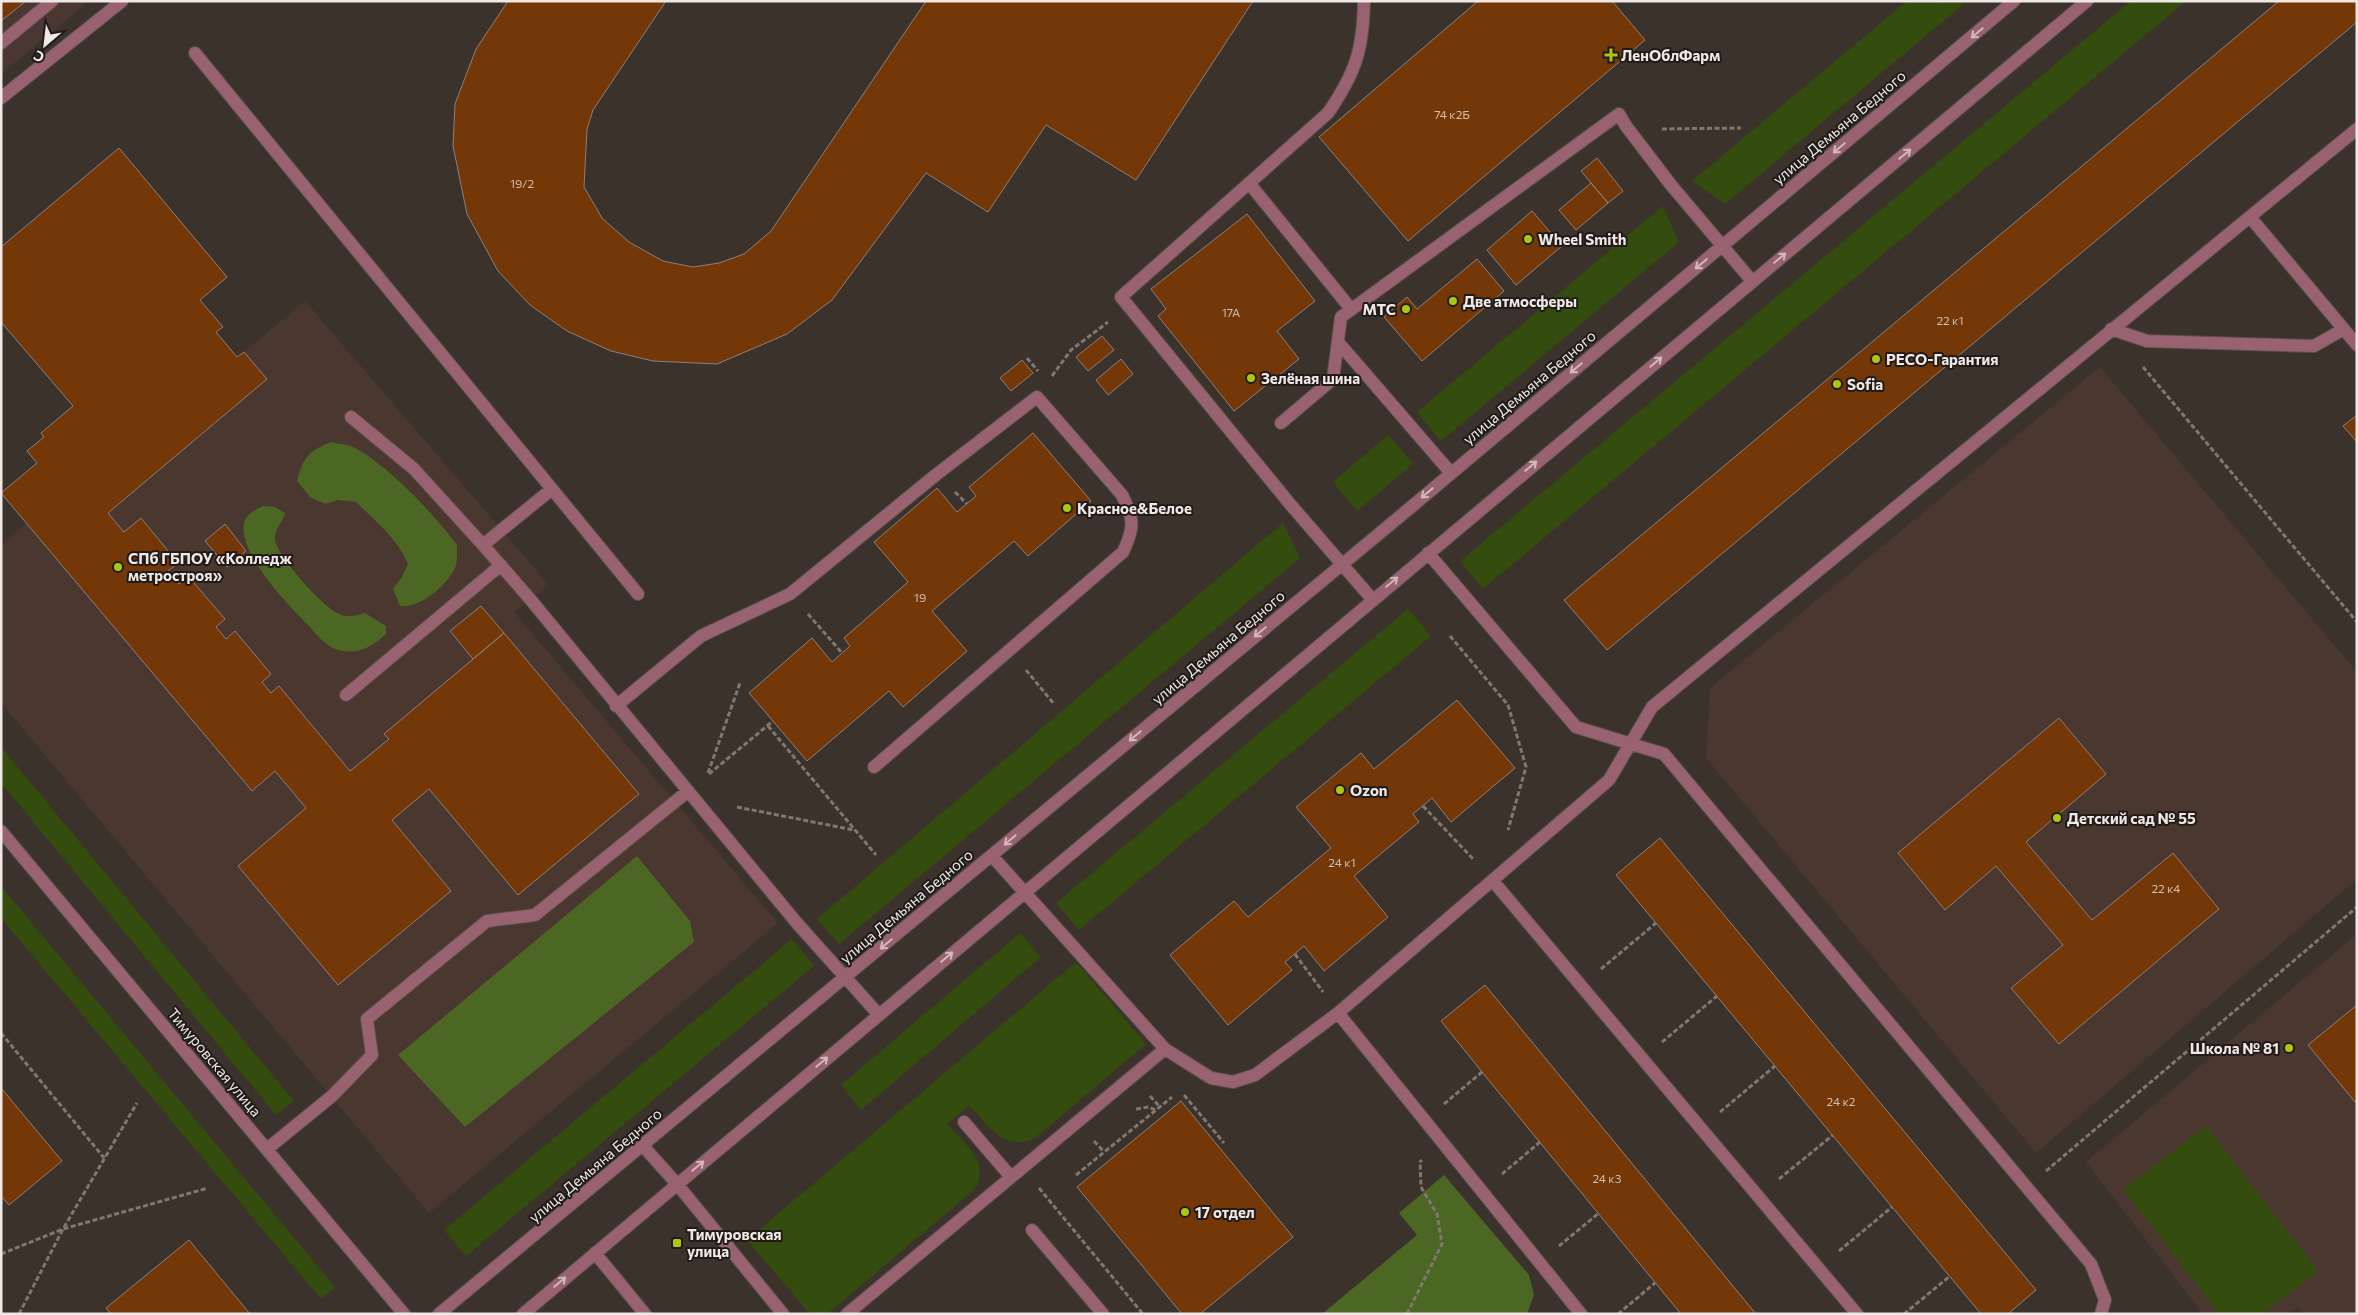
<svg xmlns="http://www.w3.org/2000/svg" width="2358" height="1315" font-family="Commissioner,sans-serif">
<rect width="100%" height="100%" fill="#3c322c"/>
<!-- industrial -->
<path fill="#4b3632" d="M 1,1 L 89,1 L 1,74 Z"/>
<!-- education -->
<path fill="#4a3730" d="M 305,301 L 549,585 L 514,612 L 778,923 L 429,1213 L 1,703 L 1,545 L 26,523 L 1,493 L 36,463 L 27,451 L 44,437 L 108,513 L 267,379 L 244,352 Z
M 2100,367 L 2357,672 L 2357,879 L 2036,1153 L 1706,758 L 1710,688 Z
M 2357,934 L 2357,1314 L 2303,1314 L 2298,1307 L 2288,1314 L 2203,1314 L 2086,1162 Z"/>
<!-- green -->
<path fill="#344c0d" d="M 1907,1 L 1965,3 L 1725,204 L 1692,181 Z
M 2131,1 L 2186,1 L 1483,589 L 1460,561 Z
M 1663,206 L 1679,242 L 1441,441 L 1417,412 Z
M 1388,435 L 1413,464 L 1357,511 L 1333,482 Z
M 1283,523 L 1300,558 L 839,944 L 817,919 Z
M 1408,609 L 1431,636 L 1079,930 L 1056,903 Z
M 1,747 L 294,1101 L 276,1115 L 1,783 Z
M 1,886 L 335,1287 L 321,1299 L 1,918 Z
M 1020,933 L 1041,957 L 861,1110 L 841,1085 Z
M 792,939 L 814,966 L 466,1256 L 444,1230 Z
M 1076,962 L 1146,1044 L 1034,1139 C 1000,1151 990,1125 969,1106 L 947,1124 C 964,1144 991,1161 975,1189 L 827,1314 L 810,1314 L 747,1240 Z
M 2206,1126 L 2318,1271 L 2263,1314 L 2219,1314 L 2123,1189 Z"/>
<!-- forest -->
<path fill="#4b6723" d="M 331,442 C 338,444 347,444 353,447 C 386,463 435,515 457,545 C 457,552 458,561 455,568 C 447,585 420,609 400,606 L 393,589 L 402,577 L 408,564 C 398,539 375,521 356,502 L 337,500 L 326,504 L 311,498 L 297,481 C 303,458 308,451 331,442 Z
M 263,506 L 275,507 L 285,513 C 283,522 275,528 275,538 C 274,553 324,608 339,614 C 348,618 355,616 365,613 L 386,626 L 386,634 C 371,648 356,656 335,649 C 326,646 316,634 310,627 C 289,606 238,554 244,523 C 246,514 256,509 263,506 Z
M 637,856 L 690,921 L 694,942 L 465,1127 L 398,1055 Z
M 1444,1175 L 1529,1275 L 1534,1295 L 1527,1314 L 1322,1314 L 1417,1235 L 1399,1213 Z"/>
<!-- building -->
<path fill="#743708" stroke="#8d8079" d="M 1,1 L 26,1 L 1,21 Z
M 508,1 L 666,1 L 593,110 L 587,129 L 584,187 L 602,218 L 629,242 L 663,261 L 693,267 L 719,263 L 744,254 L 771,231 L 926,1 L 1253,1 L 1136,180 L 1046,125 L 988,212 L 926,173 L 832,300 L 787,334 L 717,364 L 653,361 L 611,351 L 567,331 L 530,305 L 498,271 L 467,214 L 453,146 L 455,104 L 476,49 Z
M 1478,1 L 1612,1 L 1645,40 L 1408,241 L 1319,137 Z
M 2279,1 L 2357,1 L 2357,22 L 1607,650 L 1564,600 Z
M 119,148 L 227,277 L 200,300 L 223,327 L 216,332 L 237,357 L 244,352 L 267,379 L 108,513 L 124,532 L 141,518 L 178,563 L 168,571 L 179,584 L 188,576 L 225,619 L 216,627 L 226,639 L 235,631 L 271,674 L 262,682 L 271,693 L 279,686 L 350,771 L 389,739 L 384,734 L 504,633 L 639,794 L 518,895 L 429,789 L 392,820 L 451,891 L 338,985 L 238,866 L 306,808 L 275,771 L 252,791 L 1,493 L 37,463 L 27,451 L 44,437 L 41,433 L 73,406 L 1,322 L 1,247 Z
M 1597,158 L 1623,191 L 1608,203 L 1581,171 Z
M 1591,183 L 1608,203 L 1576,230 L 1559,210 Z
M 1532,211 L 1562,246 L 1516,285 L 1487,250 Z
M 1247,214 L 1315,301 L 1277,331 L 1299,359 L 1234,411 L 1158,316 L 1166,309 L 1151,289 Z
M 1477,259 L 1504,291 L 1422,361 L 1384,317 L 1407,297 L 1417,309 Z
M 1102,336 L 1114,350 L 1088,371 L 1076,357 Z
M 1121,359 L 1133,374 L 1108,395 L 1096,380 Z
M 1022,360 L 1033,373 L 1011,391 L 1000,378 Z
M 2357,415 L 2357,442 L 2343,426 Z
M 1033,433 L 1091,501 L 1028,556 L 1014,541 L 932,611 L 967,651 L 903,707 L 889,691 L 807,761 L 749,693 L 812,638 L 832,662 L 850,646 L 844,638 L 908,582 L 874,542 L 937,488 L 957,512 L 976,496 L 969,487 Z
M 225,524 L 246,551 L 227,567 L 205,541 Z
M 481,606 L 504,633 L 473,659 L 450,631 Z
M 1457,700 L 1515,768 L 1451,822 L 1432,798 L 1413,814 L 1419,822 L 1354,876 L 1388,917 L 1324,971 L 1304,946 L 1285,962 L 1292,970 L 1228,1025 L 1170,955 L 1234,901 L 1248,917 L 1331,848 L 1296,807 L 1361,753 L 1374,769 Z
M 2059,718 L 2106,774 L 2026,842 L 2092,920 L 2173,853 L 2219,909 L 2059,1044 L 2011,988 L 2063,945 L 1996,866 L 1945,910 L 1898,853 Z
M 1660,838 L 2036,1290 L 2008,1314 L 1981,1314 L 1616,875 Z
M 1485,985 L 1756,1314 L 1681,1314 L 1482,1072 L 1441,1021 Z
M 2357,1005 L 2357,1100 L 2355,1102 L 2308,1045 Z
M 1,1088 L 62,1161 L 9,1205 L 1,1196 Z
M 1181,1101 L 1293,1237 L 1200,1314 L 1182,1314 L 1077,1187 Z
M 189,1240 L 250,1314 L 111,1314 L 106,1308 Z"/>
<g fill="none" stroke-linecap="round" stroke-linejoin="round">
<defs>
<path id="minor" d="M 1364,1 C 1363,50 1356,72 1328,113 L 1121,297 L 1290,504 L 1372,599
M 1,43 L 52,1
M 195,53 L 638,594
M 1,98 L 122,1
M 1249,183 L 1351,309
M 2250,217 L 2357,345
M 2111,329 L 2147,341 L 2314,346 L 2344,329
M 1338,342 L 1451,473
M 351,417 L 414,469 L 483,545 L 530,599 L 796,922 L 879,1015
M 1281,423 L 1333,379 L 1341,317 L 1619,114 L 1626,126 L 1671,185 L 1752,281
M 483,545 L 552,489
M 1428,553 L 1576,727 L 1664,754 L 2091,1264 L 2105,1300 L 2101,1314
M 346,695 L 501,565
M 616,706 L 701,636 L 790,594 L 937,474 L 1037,397 L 1122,495 C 1134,519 1135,527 1123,552 L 874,767
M 1,831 L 404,1314
M 992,856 L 1165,1049 L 1211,1078 L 1233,1082 L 1255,1075 L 1338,1013 L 1609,780 L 1652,707 L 2357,129
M 1493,881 L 1857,1314
M 1338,1013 L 1581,1314
M 964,1122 L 1011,1177
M 643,1146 L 677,1184 L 783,1314
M 267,1149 L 332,1096 L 372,1055 L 367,1019 L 487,921 L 535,915 L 687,792
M 1032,1230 L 1103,1314
M 595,1253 L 645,1314
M 439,1314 L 1398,518 L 2014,1
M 523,1314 L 2087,1
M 847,1314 L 1165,1049"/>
</defs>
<!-- minor casing -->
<use href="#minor" stroke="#594f49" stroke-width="14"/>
<!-- path -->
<path stroke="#807772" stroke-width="3" stroke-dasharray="5 2.5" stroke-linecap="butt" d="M 1662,129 L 1741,128
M 1027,358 L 1038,371
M 2143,367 L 2357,622
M 1052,376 L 1071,350 L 1108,322
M 955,492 L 967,504
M 1158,507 L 1163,513
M 808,614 L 842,653
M 1450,636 L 1508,705 L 1526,767 L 1508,830
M 1026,670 L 1054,704
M 768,726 L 876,855
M 708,773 L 740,683
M 709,774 L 773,721
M 1423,806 L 1474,860
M 737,807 L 854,830
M 1295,954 L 1323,992
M 1601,969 L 1656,923
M 1,1033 L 105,1159
M 1662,1042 L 1717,996
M 1184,1095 L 1224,1143
M 1150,1096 L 1160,1107
M 1444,1104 L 1482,1072
M 1136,1109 L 1149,1107 L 1155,1110
M 1720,1112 L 1775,1066
M 1094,1141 L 1104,1152
M 2046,1171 L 2357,907
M 1502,1174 L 1540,1142
M 1076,1175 L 1172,1097
M 1779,1179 L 1833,1135
M 1039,1188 L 1143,1314
M 1559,1246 L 1599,1213
M 1839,1251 L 1892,1207
M 1,1254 L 63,1229 L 208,1188
M 19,1314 L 63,1229 L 137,1103
M 1407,1314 L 1442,1244 L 1437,1214 L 1421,1187 L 1420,1162 L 1422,1160
M 1618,1314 L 1655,1283
M 1904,1314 L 1950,1276"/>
<!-- minor -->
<use href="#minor" stroke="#986270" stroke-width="12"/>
</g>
<!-- one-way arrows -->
<defs><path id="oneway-shaft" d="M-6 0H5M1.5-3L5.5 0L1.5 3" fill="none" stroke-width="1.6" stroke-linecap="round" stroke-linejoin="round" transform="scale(1.25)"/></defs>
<g stroke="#d1b9bb">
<use href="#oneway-shaft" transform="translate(1977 33) rotate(140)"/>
<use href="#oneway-shaft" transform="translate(1839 148) rotate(140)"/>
<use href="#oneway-shaft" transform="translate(1905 154) rotate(-40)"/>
<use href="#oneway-shaft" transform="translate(1780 258) rotate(-40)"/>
<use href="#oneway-shaft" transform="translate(1701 264) rotate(140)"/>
<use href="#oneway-shaft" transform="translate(1656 362) rotate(-40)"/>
<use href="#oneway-shaft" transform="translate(1576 368) rotate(140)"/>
<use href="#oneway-shaft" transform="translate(1531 466) rotate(-40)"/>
<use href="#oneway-shaft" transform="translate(1427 493) rotate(140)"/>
<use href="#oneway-shaft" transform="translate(1392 582) rotate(-40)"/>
<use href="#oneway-shaft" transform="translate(1260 632) rotate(140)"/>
<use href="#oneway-shaft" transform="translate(1135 736) rotate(140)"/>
<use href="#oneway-shaft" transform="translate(1010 840) rotate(140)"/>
<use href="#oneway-shaft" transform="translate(886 944) rotate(140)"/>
<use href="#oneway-shaft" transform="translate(947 957) rotate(-40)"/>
<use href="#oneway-shaft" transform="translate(822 1062) rotate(-40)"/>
<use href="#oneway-shaft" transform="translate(698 1166) rotate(-40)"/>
<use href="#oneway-shaft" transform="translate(560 1282) rotate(-40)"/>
</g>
<!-- markers -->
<g fill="#adc610" stroke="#201b18" stroke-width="2">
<path d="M1608.5 47.5h5v5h5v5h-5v5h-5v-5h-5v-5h5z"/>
<circle cx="1528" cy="239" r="5"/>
<circle cx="1453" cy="301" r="5"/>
<circle cx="1406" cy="309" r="5"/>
<circle cx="1876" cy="359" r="5"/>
<circle cx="1251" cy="378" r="5"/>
<circle cx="1837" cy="384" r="5"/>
<circle cx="1067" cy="508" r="5"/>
<circle cx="118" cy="567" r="5"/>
<circle cx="1340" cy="790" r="5"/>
<circle cx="2057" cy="818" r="5"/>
<circle cx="2289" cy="1048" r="5"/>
<circle cx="1185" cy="1212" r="5"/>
<rect x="672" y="1238" width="10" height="10" rx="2.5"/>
</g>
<g text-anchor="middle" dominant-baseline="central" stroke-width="4" stroke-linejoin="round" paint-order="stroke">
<!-- number labels -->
<g font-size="12" fill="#d0bcad">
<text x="1452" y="114">74 к2Б</text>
<text x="522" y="183">19/2</text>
<text x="1231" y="312">17А</text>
<text x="1950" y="320">22 к1</text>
<text x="920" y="597">19</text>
<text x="1342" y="862">24 к1</text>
<text x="2166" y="888">22 к4</text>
<text x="1841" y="1101">24 к2</text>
<text x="1607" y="1178">24 к3</text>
</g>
<!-- poi labels -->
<g font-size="15" font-weight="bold" fill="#efe8e4" stroke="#201b18" text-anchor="start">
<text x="1621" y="55">ЛенОблФарм</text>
<text x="1538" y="239">Wheel Smith</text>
<text x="1463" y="301">Две атмосферы</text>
<text x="1396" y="309" text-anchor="end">МТС</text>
<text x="1886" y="359">РЕСО-Гарантия</text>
<text x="1261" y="378">Зелёная шина</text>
<text x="1847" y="384">Sofia</text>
<text x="1077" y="508">Красное&amp;Белое</text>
<text x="128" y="558">СПб ГБПОУ «Колледж<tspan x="128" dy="17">метростроя»</tspan></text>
<text x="1350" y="790">Ozon</text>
<text x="2067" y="818">Детский сад № 55</text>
<text x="2279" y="1048" text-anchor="end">Школа № 81</text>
<text x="1195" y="1212">17 отдел</text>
<text x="687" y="1234">Тимуровская<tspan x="687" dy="17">улица</tspan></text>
</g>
<!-- street labels -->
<g font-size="15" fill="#efe8e4" stroke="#201b18">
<text transform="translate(1839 127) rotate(-40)">улица Демьяна Бедного</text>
<text transform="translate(1529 387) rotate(-40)">улица Демьяна Бедного</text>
<text transform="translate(1218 647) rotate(-40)">улица Демьяна Бедного</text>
<text transform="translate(906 906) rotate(-40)">улица Демьяна Бедного</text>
<text transform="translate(215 1062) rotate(50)">Тимуровская улица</text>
<text transform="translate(595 1165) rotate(-40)">улица Демьяна Бедного</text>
</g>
</g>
<!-- border -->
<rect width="2358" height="1315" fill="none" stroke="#efe8e4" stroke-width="5"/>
<!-- north arrow -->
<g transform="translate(45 45) rotate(208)" stroke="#201b18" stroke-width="4" paint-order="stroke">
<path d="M0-4L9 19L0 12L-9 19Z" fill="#efe8e4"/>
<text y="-8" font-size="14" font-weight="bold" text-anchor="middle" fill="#efe8e4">С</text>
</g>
</svg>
